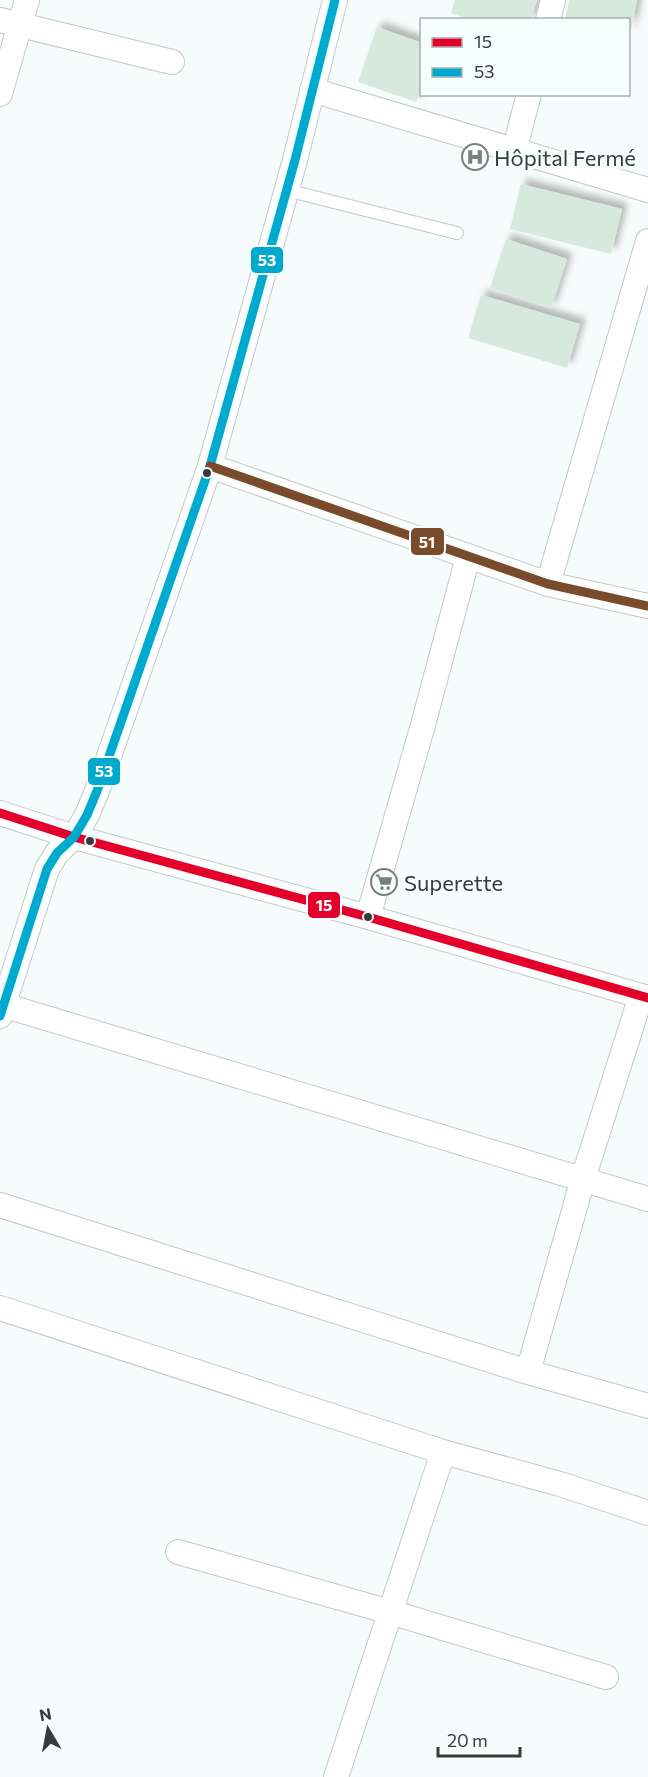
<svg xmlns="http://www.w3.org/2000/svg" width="648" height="1777" font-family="Commissioner,sans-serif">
<defs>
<filter id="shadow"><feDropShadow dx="5.5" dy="-5.5" stdDeviation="3" flood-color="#0004"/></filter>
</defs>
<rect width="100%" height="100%" fill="#f6fcfb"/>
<!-- building -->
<path fill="#d7e9df" filter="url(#shadow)" d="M 455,0 L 537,0 L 531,20 L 472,20 L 451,13 Z
M 569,0 L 637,0 L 630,35 L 628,20 L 565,20 Z
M 377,27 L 422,43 L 422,87 L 416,102 L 358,82 Z
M 521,184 L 622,209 L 611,254 L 510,229 Z
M 506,239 L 567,259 L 551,308 L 490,288 Z
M 481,295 L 580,324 L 567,368 L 468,338 Z"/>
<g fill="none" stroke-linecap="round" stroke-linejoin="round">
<defs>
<path id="service" d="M 286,190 L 457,233"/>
<path id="minor" d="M 0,20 L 172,62
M 548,20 L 553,0
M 312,90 L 648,190
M 0,94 L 27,0
M 514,151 L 529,94
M 210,466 L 548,584 L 648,606
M 548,584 L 648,241
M 0,813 L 74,837 L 368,917 L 648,998
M 368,917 L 423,725 L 468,557
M 3,1005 L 648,1199
M 0,1016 L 47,869 L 57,853 L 74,837 L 87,815 L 97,791 L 210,466 L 295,160 L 335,0
M 0,1205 L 528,1372 L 648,1406
M 0,1308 L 443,1452 L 560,1484 L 648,1513
M 528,1372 L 583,1179 L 641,996
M 178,1552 L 390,1612 L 606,1677
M 336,1777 L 443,1452"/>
</defs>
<!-- service casing -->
<use href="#service" stroke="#c3c8c7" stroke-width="14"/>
<!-- minor casing -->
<use href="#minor" stroke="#c3c8c7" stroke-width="26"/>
<!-- service -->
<use href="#service" stroke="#fefffe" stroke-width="12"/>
<!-- minor -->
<use href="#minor" stroke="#fefffe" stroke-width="24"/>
<defs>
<path id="bus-1" d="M 0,813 L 74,837 L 368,917 L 648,998"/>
<path id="bus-2" d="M 0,1016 L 47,869 L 57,853 L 74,837 L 87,815 L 97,791 L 210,466 L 295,160 L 335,0"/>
<path id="bus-3" d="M 210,466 L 548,584 L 648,606"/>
</defs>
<!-- bus-1 casing -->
<use href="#bus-1" stroke="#f4fefc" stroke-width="14"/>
<!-- bus-2 casing -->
<use href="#bus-2" stroke="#f4fefc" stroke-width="14"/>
<!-- bus-3 casing -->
<use href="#bus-3" stroke="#f4fefc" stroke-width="14"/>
<!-- bus-1 -->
<use href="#bus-1" stroke="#e4002b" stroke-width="9"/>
<!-- bus-2 -->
<use href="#bus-2" stroke="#00a9ce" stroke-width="9"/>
<!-- bus-3 -->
<use href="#bus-3" stroke="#7a4b2a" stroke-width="9"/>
</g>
<!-- icons -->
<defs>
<symbol id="hospital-ring" viewBox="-11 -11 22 22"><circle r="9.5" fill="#f4fefc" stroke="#7a7f7e" stroke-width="1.5"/><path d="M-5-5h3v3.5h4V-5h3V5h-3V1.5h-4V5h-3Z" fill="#7a7f7e"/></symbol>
<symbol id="supermarket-ring" viewBox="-11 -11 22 22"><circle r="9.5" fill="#f4fefc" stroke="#7a7f7e" stroke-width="1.5"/><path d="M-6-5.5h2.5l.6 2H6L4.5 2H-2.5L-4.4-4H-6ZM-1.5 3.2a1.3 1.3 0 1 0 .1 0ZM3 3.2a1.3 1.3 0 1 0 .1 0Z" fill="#7a7f7e"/></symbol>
</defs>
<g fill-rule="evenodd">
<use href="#hospital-ring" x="460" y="142" width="30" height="30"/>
<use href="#supermarket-ring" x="369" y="867" width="30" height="30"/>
</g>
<!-- markers -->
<g fill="#383b3b" stroke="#f4fefc" stroke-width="2">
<circle cx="207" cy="473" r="5"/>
<circle cx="90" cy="841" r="5"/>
<circle cx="368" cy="917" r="5"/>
</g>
<g text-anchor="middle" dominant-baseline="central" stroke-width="6" stroke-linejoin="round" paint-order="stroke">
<!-- poi labels -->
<g font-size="22" fill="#383b3b" stroke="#f4fefc" text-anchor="start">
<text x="494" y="157">Hôpital Fermé</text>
<text x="404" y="882">Superette</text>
</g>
</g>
<g stroke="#f4fefc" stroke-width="2">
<rect x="250" y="246" width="34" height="28" rx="6" fill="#00a9ce"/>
<rect x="410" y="527" width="35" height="29" rx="6" fill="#7a4b2a"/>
<rect x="87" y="757" width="34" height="29" rx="6" fill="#00a9ce"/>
<rect x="307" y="891" width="34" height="28" rx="6" fill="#e4002b"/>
</g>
<g font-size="16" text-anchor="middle" font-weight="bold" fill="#fff">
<text x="267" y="266">53</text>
<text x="427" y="548">51</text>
<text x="104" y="777">53</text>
<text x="324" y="911">15</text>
</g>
<!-- legend -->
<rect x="420" y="18" width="210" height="78" fill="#f4fefc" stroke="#a9b0af" stroke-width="1.5"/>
<rect x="432" y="38" width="30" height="9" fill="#e4002b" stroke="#a9b0af" stroke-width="1.5"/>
<text x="474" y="48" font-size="18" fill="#383b3b">15</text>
<rect x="432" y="68" width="30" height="9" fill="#00a9ce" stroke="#a9b0af" stroke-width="1.5"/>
<text x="474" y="78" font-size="18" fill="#383b3b">53</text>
<!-- north arrow -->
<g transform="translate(48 1729) rotate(350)" stroke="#f4fefc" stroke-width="4.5" paint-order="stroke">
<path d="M0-4.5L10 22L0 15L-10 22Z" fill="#383b3b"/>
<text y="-9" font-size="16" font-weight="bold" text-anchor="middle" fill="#383b3b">N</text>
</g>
<!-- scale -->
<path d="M438 1747v9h82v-9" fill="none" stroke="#383b3b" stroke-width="3"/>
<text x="447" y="1747" font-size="18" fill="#383b3b" stroke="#f4fefc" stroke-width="4.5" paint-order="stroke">20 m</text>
</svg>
